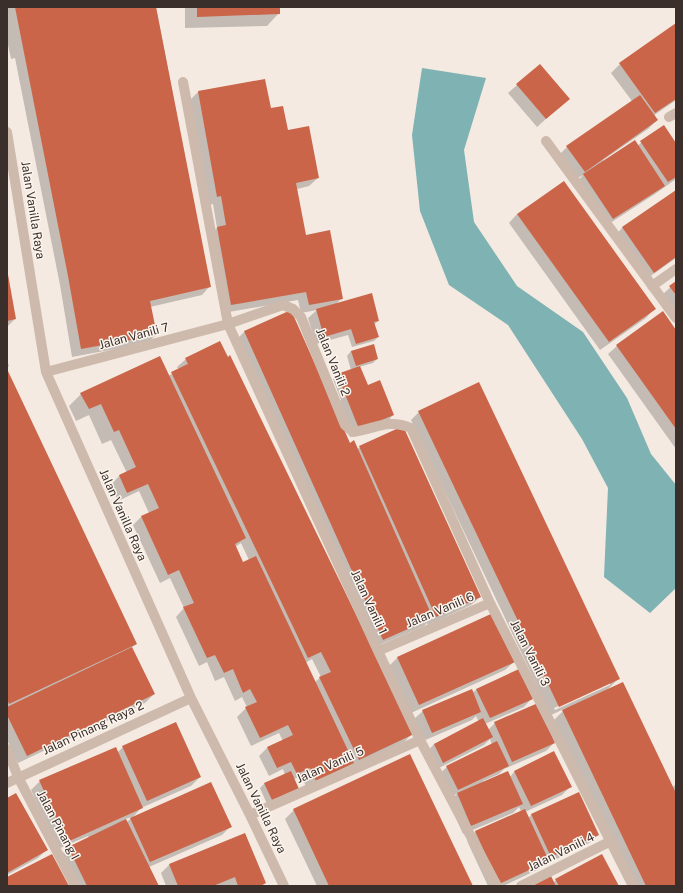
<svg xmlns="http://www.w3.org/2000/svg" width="683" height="893" font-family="'Public Sans',sans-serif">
<rect width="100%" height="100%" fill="#f4eae1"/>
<!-- water -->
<path fill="#7eb2b3" d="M 422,68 L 486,78 L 464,150 L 474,222 L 517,286 L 583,332 L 627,398 L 651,454 L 676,485 L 676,588 L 650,613 L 604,577 L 608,488 L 582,439 L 508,325 L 449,285 L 420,211 L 412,135 Z"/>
<!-- shadow -->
<path fill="#0003" fill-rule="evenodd" d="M 7,7 L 156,7 L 210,286 L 202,295 L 150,307 L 156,335 L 147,343 L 72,357 L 60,285 L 15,58 L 11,59 L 7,40 Z
M 185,7 L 279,7 L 279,13 L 267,26 L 185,28 Z
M 676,24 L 676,100 L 653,116 L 657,120 L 648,129 L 603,160 L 604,162 L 637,146 L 663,126 L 676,144 L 676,179 L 655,194 L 604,227 L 576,183 L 583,175 L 576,179 L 559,155 L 567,147 L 632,101 L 611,73 L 620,64 Z
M 540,65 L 568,99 L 537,127 L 508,93 Z
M 198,92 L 270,109 L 287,131 L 318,178 L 309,186 L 297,189 L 305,236 L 342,298 L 335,305 L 378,321 L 374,325 L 378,337 L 374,341 L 352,347 L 348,335 L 316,344 L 308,318 L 317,310 L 301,313 L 298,300 L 223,313 L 209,236 L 217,228 L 213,204 L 209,205 L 190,100 Z
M 676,192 L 676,258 L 645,280 L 614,237 L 622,228 Z
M 517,214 L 654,309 L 646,318 L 600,350 L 509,223 Z
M 7,270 L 15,319 L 7,327 Z
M 676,282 L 676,315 L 662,295 Z
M 245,331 L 349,444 L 357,449 L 403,427 L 480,597 L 471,605 L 428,625 L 427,623 L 424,626 L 374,647 L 236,340 Z
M 676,331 L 676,449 L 608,354 L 617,346 Z
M 373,345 L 377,359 L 373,363 L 359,367 L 367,387 L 393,415 L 385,424 L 350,437 L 337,404 L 341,400 L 333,379 L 337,375 L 351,370 L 347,356 L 351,351 Z
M 186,359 L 412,734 L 404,742 L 307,788 L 301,776 L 294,779 L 297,788 L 267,804 L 260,788 L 264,784 L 285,775 L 283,769 L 269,776 L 259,756 L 267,748 L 283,741 L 279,733 L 251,746 L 237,717 L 247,707 L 242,697 L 235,701 L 224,677 L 215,681 L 207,662 L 199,666 L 176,617 L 184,608 L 170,578 L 160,583 L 133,525 L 141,517 L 149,513 L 139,491 L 118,501 L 111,485 L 119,476 L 127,473 L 111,440 L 102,444 L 89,415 L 76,421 L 69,406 L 81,394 L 168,376 L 179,370 L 177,367 ZM 241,543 L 249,560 L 242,563 L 235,547 ZM 312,659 L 321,677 L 315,682 L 305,663 Z
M 7,360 L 9,366 L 7,368 Z
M 7,372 L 136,644 L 131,648 L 154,694 L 145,703 L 18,763 L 7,740 Z
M 419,412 L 618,679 L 607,690 L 672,788 L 676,784 L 676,886 L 634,886 L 554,720 L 566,708 L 551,715 L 411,420 ZM 610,683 L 610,685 L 555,710 L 554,708 Z
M 398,657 L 514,662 L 505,670 L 411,713 L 389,666 Z
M 519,670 L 532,698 L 524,707 L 485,724 L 488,730 L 495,723 L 554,743 L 546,751 L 504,769 L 499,774 L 483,781 L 484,783 L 510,777 L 514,772 L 570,787 L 562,795 L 525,812 L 528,818 L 531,815 L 578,793 L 598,835 L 589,843 L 544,865 L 539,869 L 503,886 L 488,886 L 467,841 L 475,832 L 521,811 L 519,807 L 513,813 L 463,834 L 449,802 L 458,793 L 449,798 L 438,775 L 447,767 L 492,745 L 490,739 L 484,745 L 435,770 L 426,753 L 434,744 L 479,722 L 476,716 L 472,720 L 423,741 L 414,719 L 423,711 L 472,693 L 476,690 Z
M 123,747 L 200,777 L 191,786 L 141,808 L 132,818 L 230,827 L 222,835 L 149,867 L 158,886 L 75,886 L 60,856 L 69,847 L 89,838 L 88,836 L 58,849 L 31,790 L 40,781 L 117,753 ZM 132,817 L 127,822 L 125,819 Z
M 410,756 L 472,886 L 317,886 L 285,819 L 294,810 Z
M 7,799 L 46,850 L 38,858 L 7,875 Z
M 245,834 L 265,883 L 262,886 L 227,886 L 226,885 L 223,886 L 166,886 L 161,873 L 169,865 Z
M 556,880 L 618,886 L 535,886 L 553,883 Z"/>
<!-- building -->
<path fill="#ca6549" d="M 15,7 L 156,7 L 211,287 L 150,301 L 157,335 L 81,349 L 68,276 Z
M 197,7 L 280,7 L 280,14 L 197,17 Z
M 676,23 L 676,99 L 655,113 L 619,63 Z
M 540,64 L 570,99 L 546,119 L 516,84 Z
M 265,79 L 271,108 L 283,106 L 288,130 L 309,126 L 319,178 L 296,183 L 306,235 L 330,230 L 343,299 L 309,305 L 306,292 L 231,305 L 217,227 L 226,225 L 221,196 L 217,197 L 198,91 Z
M 640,95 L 658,120 L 585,172 L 566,146 Z
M 664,125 L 676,143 L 676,177 L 668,182 L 640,141 Z
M 635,140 L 665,186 L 613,219 L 583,174 Z
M 564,181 L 656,309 L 609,342 L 517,214 Z
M 676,190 L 676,257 L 654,273 L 622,227 Z
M 7,269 L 16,319 L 7,321 Z
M 676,281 L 676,295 L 669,286 Z
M 372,293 L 379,321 L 374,322 L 379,337 L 356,344 L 351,329 L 324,337 L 316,309 Z
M 291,310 L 350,443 L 354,440 L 433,618 L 383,640 L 244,331 Z
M 663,311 L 676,330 L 676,429 L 616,345 Z
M 220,341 L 228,357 L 230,355 L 414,734 L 359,760 L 319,677 L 331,672 L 321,652 L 308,658 L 171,372 L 188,364 L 185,358 Z
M 374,344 L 378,359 L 356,366 L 351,351 Z
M 160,356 L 246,538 L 235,544 L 243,562 L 256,556 L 354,763 L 316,781 L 310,768 L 297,774 L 291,762 L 277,768 L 267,747 L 293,735 L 288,725 L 260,738 L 245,707 L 257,702 L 250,689 L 243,693 L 233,669 L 224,673 L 215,655 L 207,658 L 183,607 L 194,603 L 179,570 L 168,575 L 141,516 L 159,508 L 148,484 L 127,493 L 119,475 L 136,467 L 119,430 L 114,432 L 101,404 L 89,409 L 80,393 Z
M 360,366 L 368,385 L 380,380 L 394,415 L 359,429 L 337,374 Z
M 7,369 L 137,644 L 9,704 L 7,699 Z
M 479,382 L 620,679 L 559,707 L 418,411 Z
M 403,426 L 481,597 L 436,617 L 359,446 Z
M 493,613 L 515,662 L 419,705 L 397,657 Z
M 132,647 L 155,694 L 27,756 L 7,715 L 7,707 Z
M 519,669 L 533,699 L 490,718 L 476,689 Z
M 623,682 L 676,793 L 676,886 L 646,886 L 562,710 Z
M 472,689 L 481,712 L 432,733 L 422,710 Z
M 538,703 L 555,743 L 512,762 L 494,722 Z
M 483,718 L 493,737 L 443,763 L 434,744 Z
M 176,722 L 201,777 L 147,801 L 122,746 Z
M 497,741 L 509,766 L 458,790 L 446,766 Z
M 116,747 L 143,808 L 67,842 L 39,780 Z
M 554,751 L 572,787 L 531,806 L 514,771 Z
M 410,754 L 473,886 L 329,886 L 293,809 Z
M 291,771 L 299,789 L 272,800 L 264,783 Z
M 508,771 L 523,804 L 471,826 L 457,793 Z
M 211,782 L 232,827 L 150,862 L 130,818 Z
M 579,792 L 599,835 L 551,857 L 531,814 Z
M 16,793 L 48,850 L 7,873 L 7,798 Z
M 525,809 L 549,861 L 499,884 L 475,831 Z
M 126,819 L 159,886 L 87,886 L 68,847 Z
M 245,833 L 266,883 L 260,886 L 238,886 L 235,877 L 213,886 L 178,886 L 169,864 Z
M 52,854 L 69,886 L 7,886 L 7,877 Z
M 602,854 L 619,886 L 559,886 L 555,879 Z
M 551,876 L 556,886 L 532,886 Z"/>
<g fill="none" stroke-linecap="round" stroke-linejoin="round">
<!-- minor -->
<path stroke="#cdbaac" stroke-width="10" d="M 183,82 L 228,324 L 378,651 L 420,740 L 497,886
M 669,117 L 676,113
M 7,132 L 46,372 L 191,698 L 250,815 L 284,886
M 546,141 L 676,318
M 652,286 L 676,269
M 46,372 L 228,324 L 283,305 L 293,309 L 301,317 L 345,425 L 353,432 C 376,429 387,418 411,428 L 490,603 L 633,886
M 378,651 L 490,603
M 7,749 L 18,777 L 75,886
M 7,783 L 191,698
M 250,815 L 420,740
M 521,886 L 611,841"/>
</g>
<g text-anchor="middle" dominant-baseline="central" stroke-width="3" stroke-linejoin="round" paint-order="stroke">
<!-- street labels -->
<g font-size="12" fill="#3b2f2b" stroke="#fbf5ee">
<text transform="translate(33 210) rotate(81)">Jalan Vanilla Raya</text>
<text transform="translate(134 336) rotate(-15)">Jalan Vanili 7</text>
<text transform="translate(333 362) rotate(68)">Jalan Vanili 2</text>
<text transform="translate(123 515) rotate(66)">Jalan Vanilla Raya</text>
<text transform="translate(369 602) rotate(65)">Jalan Vanili 1</text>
<text transform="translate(440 610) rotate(-23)">Jalan Vanili 6</text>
<text transform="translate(530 653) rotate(63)">Jalan Vanili 3</text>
<text transform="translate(93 728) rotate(-25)">Jalan Pinang Raya 2</text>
<text transform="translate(330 765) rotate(-24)">Jalan Vanili 5</text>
<text transform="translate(261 808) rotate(64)">Jalan Vanilla Raya</text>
<text transform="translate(58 825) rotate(62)">Jalan Pinang I</text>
<text transform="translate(561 852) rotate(-26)">Jalan Vanili 4</text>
</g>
</g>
<!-- border -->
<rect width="683" height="893" fill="none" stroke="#3b2f2b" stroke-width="16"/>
</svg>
